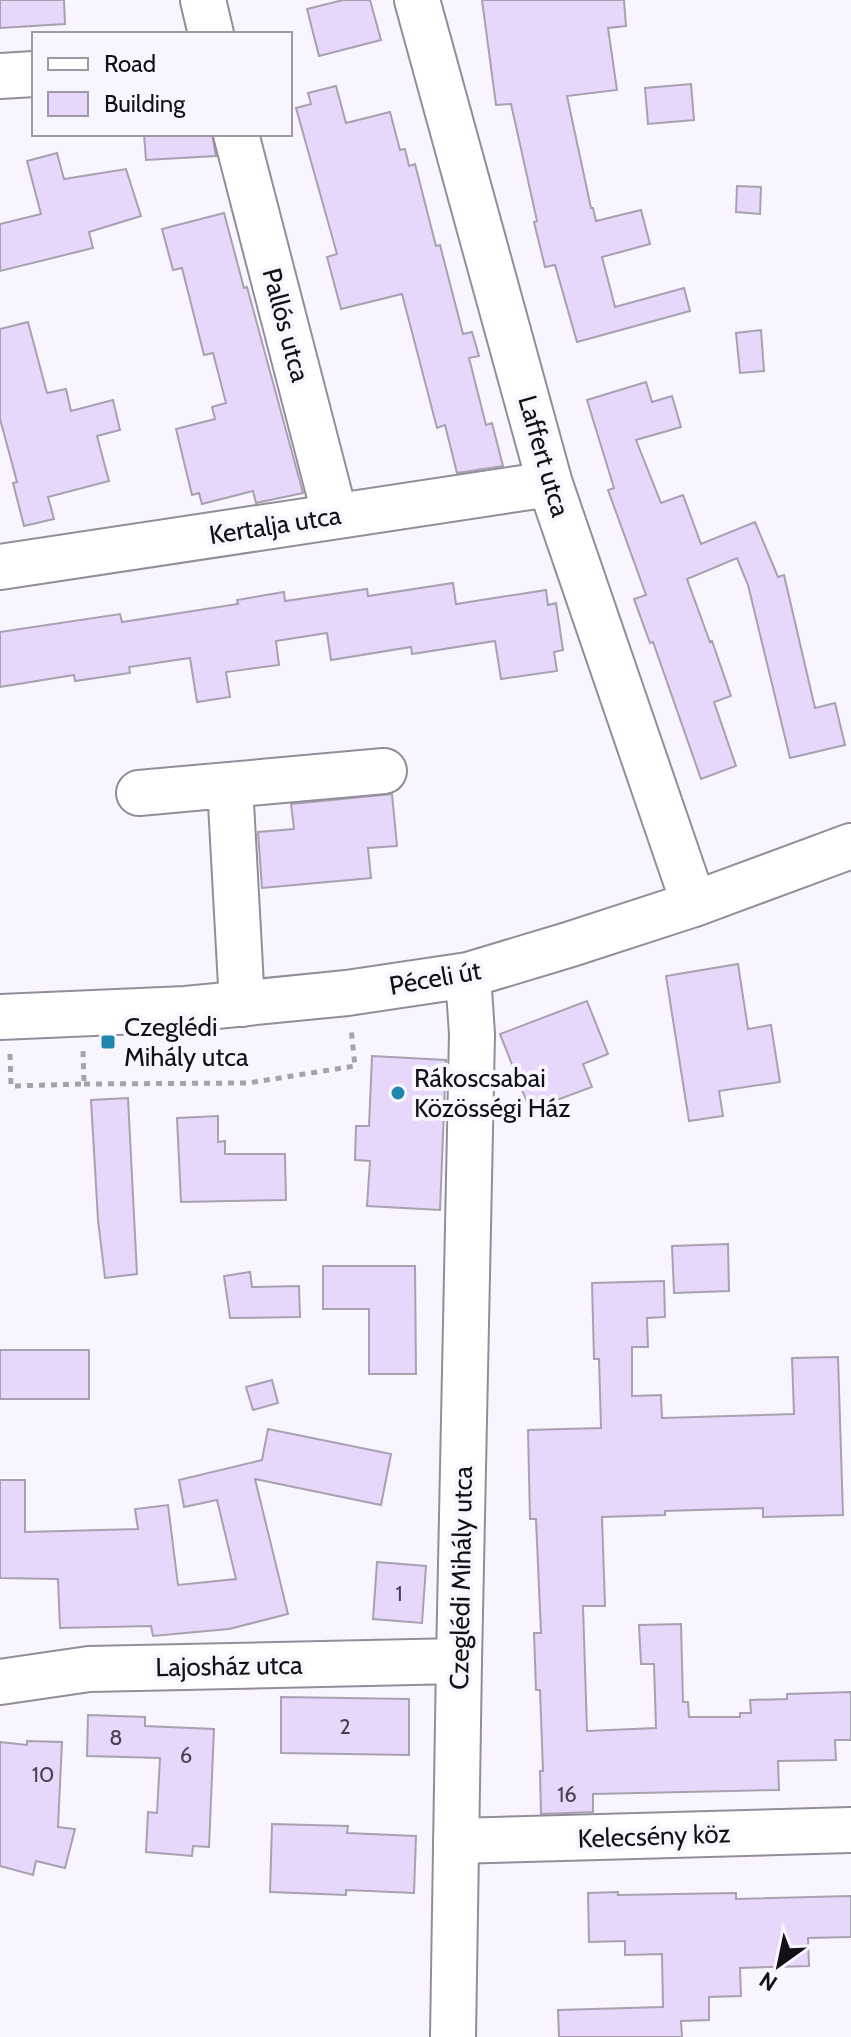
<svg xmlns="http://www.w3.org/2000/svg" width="851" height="2037" font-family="Cabin,sans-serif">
<rect width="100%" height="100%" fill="#f9f5ff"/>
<!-- building -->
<path fill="#e6d7fb" stroke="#a7a1b0" stroke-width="2" d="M 0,0 L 64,0 L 65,24 L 0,28 Z
M 343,0 L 370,0 L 381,40 L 319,56 L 307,9 Z
M 482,0 L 624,0 L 626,26 L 608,28 L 617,90 L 567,96 L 591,208 L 593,208 L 596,221 L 641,210 L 650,244 L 602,257 L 615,307 L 684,288 L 690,311 L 577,342 L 555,265 L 545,267 L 534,222 L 537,221 L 511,104 L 496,105 Z
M 691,84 L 694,120 L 648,124 L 645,88 Z
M 336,86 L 346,123 L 390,112 L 400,150 L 405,149 L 409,166 L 415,164 L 436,246 L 440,245 L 463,334 L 472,332 L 479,356 L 469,358 L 486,425 L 492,423 L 503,466 L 457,473 L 445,425 L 437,428 L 402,294 L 341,309 L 327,257 L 337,254 L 296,108 L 311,104 L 308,93 Z
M 144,134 L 212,134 L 216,156 L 146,160 Z
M 57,153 L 64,179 L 126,169 L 141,216 L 89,232 L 93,248 L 0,271 L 0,224 L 41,214 L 27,161 Z
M 737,186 L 761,187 L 760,214 L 736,212 Z
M 224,213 L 244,288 L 247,287 L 303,493 L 256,503 L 253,491 L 202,504 L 199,493 L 192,495 L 176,429 L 215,419 L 212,407 L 226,403 L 213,353 L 204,355 L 182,268 L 173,270 L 162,229 Z
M 28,322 L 47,393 L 66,389 L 71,411 L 113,400 L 120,430 L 97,436 L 109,481 L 48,497 L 54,519 L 24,526 L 13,483 L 17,482 L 0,419 L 0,329 Z
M 761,330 L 764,371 L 740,373 L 736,333 Z
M 646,382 L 652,402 L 672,396 L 681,427 L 636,440 L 661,503 L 683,495 L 701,544 L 755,522 L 778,577 L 784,575 L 815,708 L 835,703 L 845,745 L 790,758 L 748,585 L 737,558 L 687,579 L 710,642 L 712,641 L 731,696 L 714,702 L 736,766 L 701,779 L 653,642 L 650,643 L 634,599 L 646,595 L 608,490 L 614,488 L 587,400 Z
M 453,583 L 456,604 L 546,590 L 548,605 L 556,603 L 563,650 L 554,652 L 557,671 L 501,679 L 495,641 L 412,654 L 411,647 L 331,660 L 327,633 L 276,641 L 279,665 L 226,672 L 230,697 L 197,702 L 190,658 L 129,667 L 130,673 L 75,681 L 74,675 L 0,687 L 0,632 L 120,614 L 122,622 L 238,604 L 237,600 L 284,592 L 285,601 L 367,589 L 368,596 Z
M 392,794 L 397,846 L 368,848 L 371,878 L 262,888 L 258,832 L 294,829 L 291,804 Z
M 738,964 L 748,1029 L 771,1025 L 780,1082 L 719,1091 L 723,1116 L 689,1121 L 666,976 Z
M 587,1001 L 608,1054 L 583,1064 L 592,1087 L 530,1110 L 500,1034 Z
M 372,1056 L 446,1060 L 440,1210 L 367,1206 L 370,1161 L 355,1160 L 356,1126 L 369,1126 Z
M 128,1098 L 137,1274 L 105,1278 L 98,1220 L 91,1100 Z
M 218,1116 L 218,1142 L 225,1141 L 225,1154 L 285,1154 L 286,1200 L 181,1202 L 177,1118 Z
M 728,1244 L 729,1291 L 674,1293 L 672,1246 Z
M 323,1266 L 415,1266 L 416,1374 L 369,1374 L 369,1309 L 323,1309 Z
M 250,1272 L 252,1287 L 299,1286 L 300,1317 L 230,1318 L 224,1276 Z
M 664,1281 L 665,1317 L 647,1318 L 648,1347 L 632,1347 L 632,1396 L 661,1395 L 662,1418 L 794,1414 L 792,1358 L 838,1357 L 843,1515 L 763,1517 L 763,1508 L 665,1511 L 665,1515 L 602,1517 L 605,1606 L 583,1606 L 587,1731 L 656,1728 L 654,1664 L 641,1664 L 639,1625 L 681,1624 L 683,1702 L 688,1702 L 689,1717 L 740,1717 L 740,1713 L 751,1713 L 750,1700 L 787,1699 L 787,1694 L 851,1692 L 851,1740 L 835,1740 L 836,1760 L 778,1761 L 779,1790 L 593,1794 L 593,1812 L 541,1814 L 540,1771 L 543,1771 L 540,1690 L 536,1690 L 534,1633 L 541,1633 L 536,1519 L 530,1519 L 528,1430 L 601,1428 L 599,1359 L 594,1359 L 592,1283 Z
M 0,1350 L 89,1350 L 89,1399 L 0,1399 Z
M 272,1380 L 278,1403 L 253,1410 L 246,1387 Z
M 268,1429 L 391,1454 L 381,1505 L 255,1479 L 288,1614 L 229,1629 L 153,1636 L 151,1626 L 60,1628 L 58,1579 L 0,1578 L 0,1480 L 25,1480 L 25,1532 L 138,1529 L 135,1509 L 168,1505 L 178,1585 L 236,1579 L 217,1500 L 184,1507 L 179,1480 L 262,1460 Z
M 377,1562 L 426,1566 L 422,1623 L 373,1619 Z
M 281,1697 L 409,1699 L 409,1755 L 281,1753 Z
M 88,1715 L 145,1717 L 145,1726 L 214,1729 L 209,1847 L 193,1846 L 192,1856 L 146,1852 L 148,1812 L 157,1813 L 160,1758 L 87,1756 Z
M 27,1741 L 62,1742 L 58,1827 L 75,1829 L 65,1868 L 36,1861 L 33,1875 L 0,1866 L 0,1742 L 27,1745 Z
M 272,1824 L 348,1826 L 347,1833 L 416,1836 L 414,1893 L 346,1890 L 346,1895 L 270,1892 Z
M 618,1892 L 618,1895 L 736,1893 L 736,1899 L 851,1896 L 851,1937 L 808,1938 L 809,1966 L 740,1968 L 741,1996 L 709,1997 L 709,2020 L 681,2021 L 682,2037 L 559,2037 L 558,2010 L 663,2007 L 662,1954 L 625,1955 L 625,1941 L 589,1942 L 588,1893 Z"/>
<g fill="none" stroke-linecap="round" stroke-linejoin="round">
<defs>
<path id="minor" d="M 203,0 L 211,34
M 417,0 L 550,484 L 694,904
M 0,76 L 34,74
M 236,134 L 335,516
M 0,567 L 550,484
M 230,785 L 242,1004
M 139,793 L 384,771
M 0,1682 L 89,1669 L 459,1661
M 456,1841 L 851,1830"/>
<path id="major" d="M 0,1017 L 186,1009 L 347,993 L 468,975 L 571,944 L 694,904 L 851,846
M 453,2037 L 459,1661 L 472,1034 L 468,975"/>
</defs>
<!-- minor casing -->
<use href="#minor" stroke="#938d9b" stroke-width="48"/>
<!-- major casing -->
<use href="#major" stroke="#938d9b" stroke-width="48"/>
<!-- path -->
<path stroke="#a6a2ab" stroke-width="5" stroke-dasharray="6 6" stroke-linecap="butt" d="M 10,1054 L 11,1086 L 84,1084 L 83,1051
M 84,1084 L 248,1083 L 355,1066 L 351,1028"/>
<!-- minor -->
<use href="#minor" stroke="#fff" stroke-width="44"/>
<!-- major -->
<use href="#major" stroke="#fff" stroke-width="44"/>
</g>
<!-- markers -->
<g fill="#1d87af" stroke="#f9f5ff" stroke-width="3">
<rect x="100" y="1034" width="16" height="16" rx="4"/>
<circle cx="398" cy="1093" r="8"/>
</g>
<g text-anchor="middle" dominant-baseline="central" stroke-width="8" stroke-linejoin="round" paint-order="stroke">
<!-- number labels -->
<g font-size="22" fill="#484250">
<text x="399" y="1593">1</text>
<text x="345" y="1726">2</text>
<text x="116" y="1737">8</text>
<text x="186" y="1755">6</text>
<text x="43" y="1774">10</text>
<text x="567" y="1794">16</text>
</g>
<!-- street labels -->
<g font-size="26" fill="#131117" stroke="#f9f5ff">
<text transform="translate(286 325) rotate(75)">Pallós utca</text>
<text transform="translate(544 456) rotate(74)">Laffert utca</text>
<text transform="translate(275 525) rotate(-9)">Kertalja utca</text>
<text transform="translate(435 978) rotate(-10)">Péceli út</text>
<text transform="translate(461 1578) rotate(-89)">Czeglédi Mihály utca</text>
<text transform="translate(229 1666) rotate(-1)">Lajosház utca</text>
<text transform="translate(654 1836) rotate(-2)">Kelecsény köz</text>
</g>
<!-- poi labels -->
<g font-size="26" fill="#131117" stroke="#f9f5ff" text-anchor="start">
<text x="124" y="1027">Czeglédi<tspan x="124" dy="30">Mihály utca</tspan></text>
<text x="414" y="1078">Rákoscsabai<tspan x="414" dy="30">Közösségi Ház</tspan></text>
</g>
</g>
<!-- legend -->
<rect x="32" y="32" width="260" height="104" fill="#f9f5ff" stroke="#9d9aa2" stroke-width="2"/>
<rect x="48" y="58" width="40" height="12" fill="#ffffff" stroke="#9d9aa2" stroke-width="2"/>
<text x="104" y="72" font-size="24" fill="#131117">Road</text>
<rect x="48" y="92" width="40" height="24" fill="#e6d7fb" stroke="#9d9aa2" stroke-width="2"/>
<text x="104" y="112" font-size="24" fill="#131117">Building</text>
<!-- north arrow -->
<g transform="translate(779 1965) rotate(213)" stroke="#f9f5ff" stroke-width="6" paint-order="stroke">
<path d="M0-6L14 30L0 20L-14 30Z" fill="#131117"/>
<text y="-12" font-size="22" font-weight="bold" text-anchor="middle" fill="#131117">N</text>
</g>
</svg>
